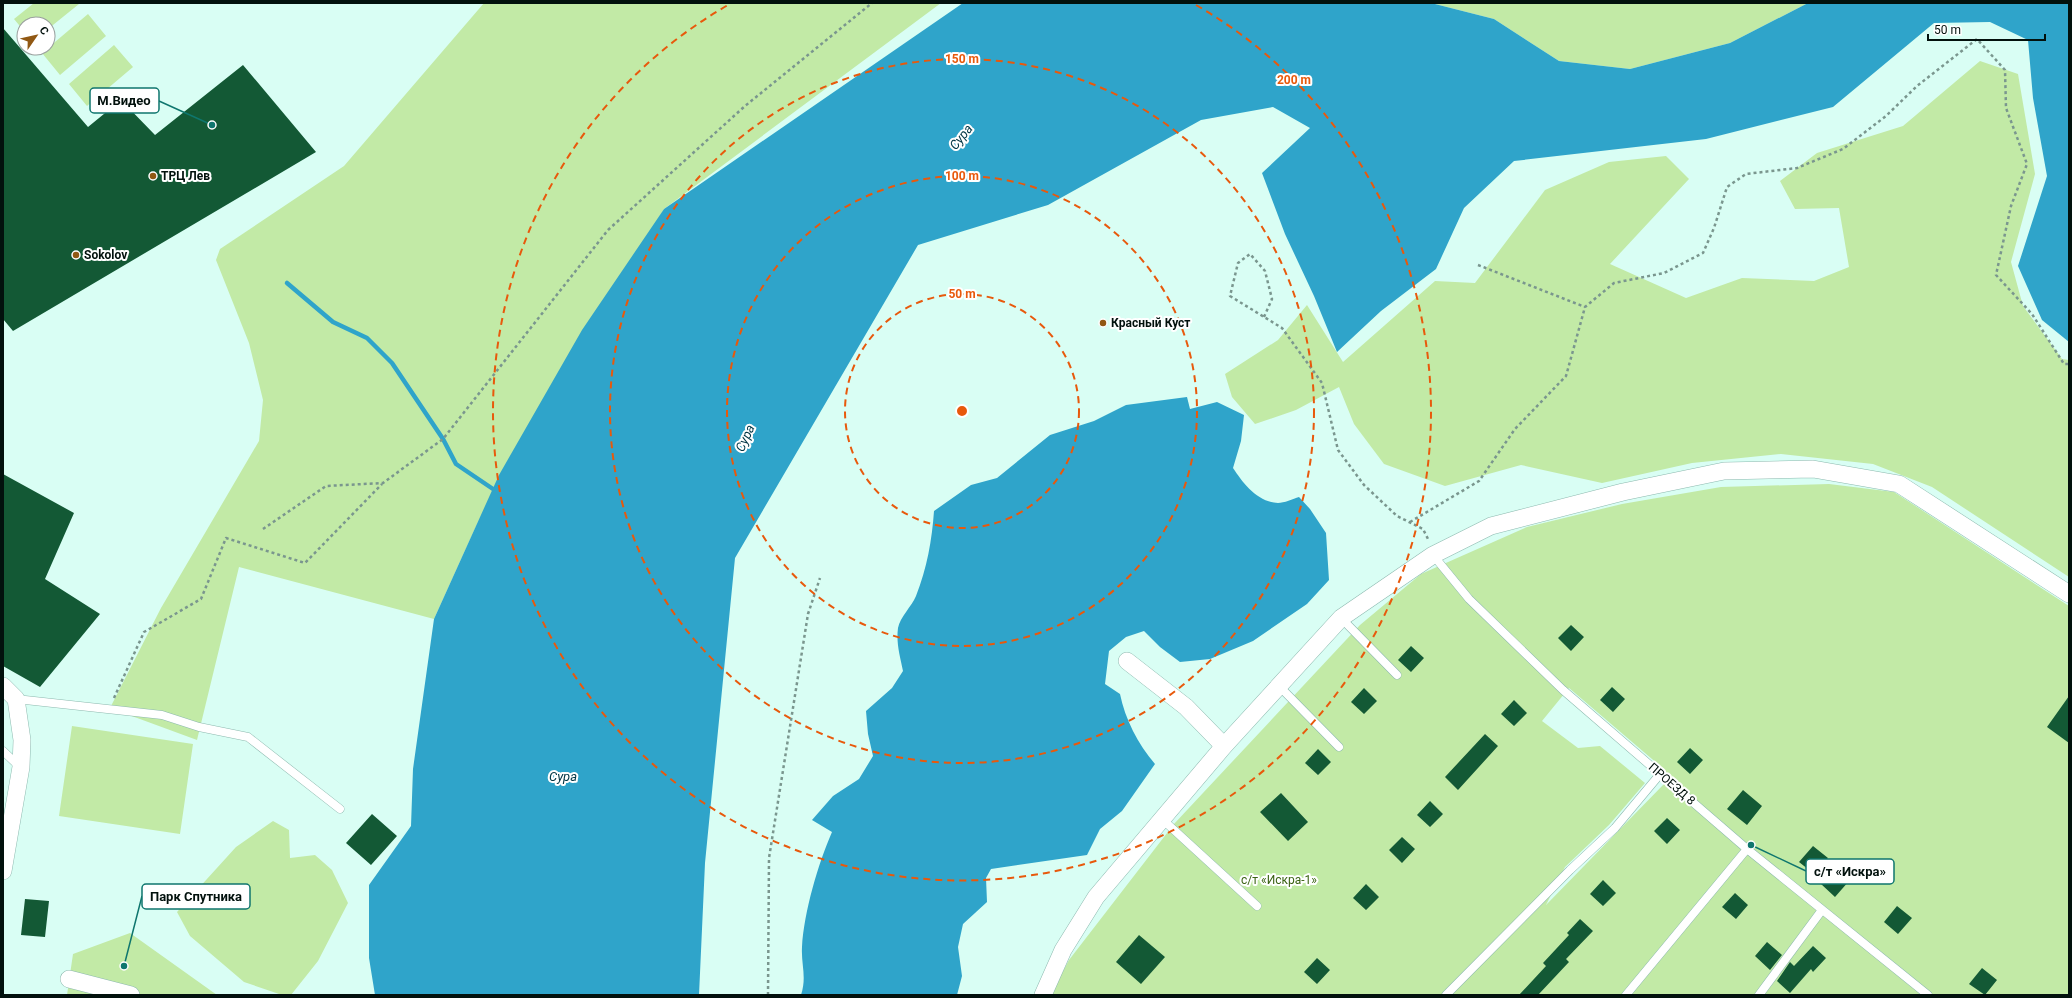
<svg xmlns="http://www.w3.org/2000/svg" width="2072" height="998" font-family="Roboto,sans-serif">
<rect width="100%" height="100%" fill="#d9fef4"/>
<!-- green -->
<path fill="#c2eaa6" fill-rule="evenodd" d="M 34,3 L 79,3 L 79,4 L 48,29 L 48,24 L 24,24 L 24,31 L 14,19 Z
M 484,3 L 941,3 L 664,209 L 478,522 L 434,619 L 239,567 L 197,740 L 110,708 L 161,608 L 259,441 L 263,400 L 249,343 L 216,260 L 220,249 L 344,166 Z
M 1431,3 L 1808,3 L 1730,43 L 1630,69 L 1559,61 L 1494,19 Z
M 88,14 L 106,36 L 60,75 L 42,53 Z
M 114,45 L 133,67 L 87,106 L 69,84 Z
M 1980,61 L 2018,74 L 2035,174 L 2011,262 L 2023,306 L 2062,359 L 2069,360 L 2069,577 L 1932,487 L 1873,464 L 1781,454 L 1692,463 L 1602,483 L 1521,465 L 1445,486 L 1384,464 L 1354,424 L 1339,387 L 1296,410 L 1255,424 L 1232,397 L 1225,374 L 1278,340 L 1307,305 L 1343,362 L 1435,281 L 1475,283 L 1545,190 L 1609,162 L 1666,156 L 1689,179 L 1610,264 L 1686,298 L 1742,278 L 1814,281 L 1849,267 L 1839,208 L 1795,209 L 1780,181 L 1817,153 L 1903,126 Z
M 1829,484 L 1894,492 L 2069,606 L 2069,995 L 1050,995 L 1069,960 L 1174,824 L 1360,625 L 1421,574 L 1527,527 L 1622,504 L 1721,487 ZM 1569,688 L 1659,765 L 1664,784 L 1546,905 L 1565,867 L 1609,825 L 1645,783 L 1600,746 L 1578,748 L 1542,721 Z
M 72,726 L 193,744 L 180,834 L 59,816 Z
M 273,821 L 289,830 L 290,858 L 315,855 L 332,870 L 348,903 L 318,961 L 291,995 L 282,995 L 244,982 L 190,936 L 177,912 L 236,847 Z
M 130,933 L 217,995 L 67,995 L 73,954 Z"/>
<!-- water -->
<path fill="#2fa4ca" d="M 963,3 L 1431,3 L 1494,19 L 1559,61 L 1630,69 L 1730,43 L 1808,3 L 2069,3 L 2069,342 L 2042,320 L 2018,266 L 2047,176 L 2033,98 L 2028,40 L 1990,22 L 1934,23 L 1833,107 L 1706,139 L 1514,161 L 1464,208 L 1436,269 L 1381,311 L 1337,352 L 1314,296 L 1285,234 L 1262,173 L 1310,128 L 1273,107 L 1201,120 L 1048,205 L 918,245 L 735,558 L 705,863 L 699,995 L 375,995 L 369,958 L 369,885 L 411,826 L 413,769 L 434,619 L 499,475 L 582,330 L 664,209 Z
M 1187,397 L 1190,409 L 1217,402 L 1244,415 L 1241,441 L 1233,468 C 1243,483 1257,502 1278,503 C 1284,503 1293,499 1299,497 L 1310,509 L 1326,533 L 1329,580 L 1307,604 L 1253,641 L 1210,659 L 1180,662 L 1160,647 L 1144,631 L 1126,637 L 1109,651 L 1105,684 L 1120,694 C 1125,719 1138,744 1155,764 L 1122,811 L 1100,829 L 1087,855 L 991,869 L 986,878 L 987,902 L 963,924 L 958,947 L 962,976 L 957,995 L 801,995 C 807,977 801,965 802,947 C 804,912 818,864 832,832 L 812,820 L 833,796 L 859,779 L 873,756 L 868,734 L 866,711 L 892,688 L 903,671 C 900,656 896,643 898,628 C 900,617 912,606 916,596 C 927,568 932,540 934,511 L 971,485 L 997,478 L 1050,435 L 1094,421 L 1126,405 Z"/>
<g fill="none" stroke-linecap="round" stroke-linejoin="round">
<!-- stream -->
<path stroke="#2fa4ca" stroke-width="4.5" d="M 287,283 L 333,322 L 367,338 L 392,363 L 443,439 L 456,464 L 493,489"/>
</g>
<!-- building -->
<path fill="#135935" d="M 3,28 L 88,127 L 121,100 L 155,135 L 243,65 L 316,152 L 13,331 L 3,319 Z
M 3,474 L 74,513 L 45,579 L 100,614 L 40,687 L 3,666 Z
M 1571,625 L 1584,637 L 1571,651 L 1558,638 Z
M 1411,646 L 1424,658 L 1411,672 L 1398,660 Z
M 1612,687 L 1625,699 L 1613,712 L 1600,700 Z
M 1364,688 L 1377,701 L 1364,714 L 1351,702 Z
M 2069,696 L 2069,743 L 2047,727 Z
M 1514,700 L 1527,713 L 1514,726 L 1501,714 Z
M 1485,734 L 1498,746 L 1458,790 L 1445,777 Z
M 1690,748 L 1703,760 L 1690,774 L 1677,762 Z
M 1318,749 L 1331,762 L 1318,775 L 1305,763 Z
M 1743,790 L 1762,806 L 1747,825 L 1727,809 Z
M 1281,793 L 1308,822 L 1288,841 L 1260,812 Z
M 1430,801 L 1443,814 L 1430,827 L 1417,815 Z
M 372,814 L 397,836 L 371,865 L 346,843 Z
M 1667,818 L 1680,830 L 1667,844 L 1654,831 Z
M 1402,837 L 1415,849 L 1402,863 L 1389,850 Z
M 1813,846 L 1828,858 L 1825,861 L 1849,881 L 1835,897 L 1821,884 L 1823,881 L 1799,862 Z
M 1603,880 L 1616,893 L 1603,906 L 1590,894 Z
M 1366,884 L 1379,897 L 1366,910 L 1353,898 Z
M 1735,893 L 1748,905 L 1736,919 L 1722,907 Z
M 25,899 L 49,901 L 45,937 L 21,935 Z
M 1897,906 L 1912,918 L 1898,934 L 1884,922 Z
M 1580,919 L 1593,931 L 1566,959 L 1569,962 L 1538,995 L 1519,995 L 1546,966 L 1543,963 L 1569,935 L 1567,933 Z
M 1139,935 L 1165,957 L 1141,984 L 1116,962 Z
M 1767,942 L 1782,955 L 1770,970 L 1755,956 Z
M 1813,946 L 1826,958 L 1813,972 L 1811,969 L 1790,993 L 1777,981 L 1790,962 L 1794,966 Z
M 1317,958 L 1330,970 L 1317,984 L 1304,972 Z
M 1982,968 L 1997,980 L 1985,995 L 1969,984 Z"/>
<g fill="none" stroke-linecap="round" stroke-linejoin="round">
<defs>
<path id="lane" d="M 1433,555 L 1469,599 L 1563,690 L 1747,849 L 1928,995
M 1341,618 L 1397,675
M 1279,686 L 1339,747
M 16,699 L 162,715 L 199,727 L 248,737 L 340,809
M 3,751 L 20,767
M 1162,819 L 1257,906
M 1446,995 L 1570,870 L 1615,828 L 1661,773
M 1626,995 L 1747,849
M 1759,995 L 1822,910"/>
<path id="street" d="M 1127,661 L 1186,707 L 1224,746
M 3,686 L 16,699 L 22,740 L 21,767 L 3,871
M 69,979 L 131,995
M 1043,995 L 1063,950 L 1096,897 L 1224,746 L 1341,618 L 1433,555 L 1491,526 L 1623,492 L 1724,471 L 1813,469 L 1899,484 L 2069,594"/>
</defs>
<!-- lane casing -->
<use href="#lane" stroke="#8db9af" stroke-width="9"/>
<!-- street casing -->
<use href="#street" stroke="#8db9af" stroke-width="18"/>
<!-- path -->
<path stroke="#7a968e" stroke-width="2.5" stroke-dasharray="3 3" stroke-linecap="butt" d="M 1478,265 L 1585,307
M 1264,317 L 1272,299 L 1265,271 L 1250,254 L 1238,263 L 1230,296 L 1282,328 L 1322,383 L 1338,450 L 1364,485 L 1397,516 L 1423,529 L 1429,541
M 1410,522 L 1479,481 L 1515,429 L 1566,376 L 1585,307 L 1614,283 L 1664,273 L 1703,253 L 1714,228 L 1727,187 L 1746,174 L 1797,168 L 1843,149 L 1886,116 L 1917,86 L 1977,39 L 2005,70 L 2006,108 L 2027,164 L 2011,206 L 1996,275 L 2032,314 L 2064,364 L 2069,364
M 263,529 L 326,486 L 383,483 L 443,439 L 608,230 L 745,106 L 872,3
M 114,698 L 144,632 L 201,599 L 226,538 L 305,563 L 382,484
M 768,995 L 769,858 L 808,614 L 820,578"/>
<!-- lane -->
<use href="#lane" stroke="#fff" stroke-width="8"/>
<!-- street -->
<use href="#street" stroke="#fff" stroke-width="17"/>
</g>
<!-- distance rings -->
<g fill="none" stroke="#e8590c" stroke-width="2" stroke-dasharray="7 5">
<circle cx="962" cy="411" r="117"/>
<circle cx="962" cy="411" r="235"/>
<circle cx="962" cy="411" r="352"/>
<path d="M1196 5A469 469 0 1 1 728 5"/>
</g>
<!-- markers -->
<g fill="#915813" stroke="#fff" stroke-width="1.5">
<circle cx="153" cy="176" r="4"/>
<circle cx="76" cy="255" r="4"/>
<circle cx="1103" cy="323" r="4"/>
</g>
<g text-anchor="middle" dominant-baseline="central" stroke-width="4" stroke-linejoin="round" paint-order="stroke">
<!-- poi labels -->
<g font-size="12" font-weight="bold" fill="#02110d" stroke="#fff" text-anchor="start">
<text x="161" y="176">ТРЦ Лев</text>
<text x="84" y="255">Sokolov</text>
<text x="1111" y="323">Красный Куст</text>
</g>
<!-- street labels -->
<g font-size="12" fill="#02110d" stroke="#fff">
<text transform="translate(1672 784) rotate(41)">ПРОЕЗД 8</text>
</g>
<!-- park labels -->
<g font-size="12" fill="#3a6213" stroke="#fff">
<text x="1279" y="880">с/т «Искра-1»</text>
</g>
<!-- water labels -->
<g font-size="13" font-style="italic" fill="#003544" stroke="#fff">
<text transform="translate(961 137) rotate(-51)">Сура</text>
<text transform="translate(745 438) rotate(-65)">Сура</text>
<text x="563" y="776">Сура</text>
</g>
</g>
<circle cx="962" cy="411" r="6" fill="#e8590c" stroke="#fff" stroke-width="2"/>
<g font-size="12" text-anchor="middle" font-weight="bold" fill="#e8590c" stroke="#fff" stroke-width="4" stroke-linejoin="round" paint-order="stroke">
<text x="962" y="63">150 m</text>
<text x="1294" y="84">200 m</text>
<text x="962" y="180">100 m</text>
<text x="962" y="298">50 m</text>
</g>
<!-- callouts -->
<path fill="none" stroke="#0f766e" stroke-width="1.5" d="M212 125L159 101M1751 845L1806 871M124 966L142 896"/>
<g fill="#0f766e" stroke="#fff" stroke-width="1.5">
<circle cx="212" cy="125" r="4"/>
<circle cx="1751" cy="845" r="4"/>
<circle cx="124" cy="966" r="4"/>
</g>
<g fill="#fff" stroke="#0f766e" stroke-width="1.5">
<rect x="90" y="88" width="69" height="25" rx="4"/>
<rect x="1806" y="859" width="88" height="25" rx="4"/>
<rect x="142" y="884" width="108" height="25" rx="4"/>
</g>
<g font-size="13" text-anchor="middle" font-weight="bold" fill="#02110d">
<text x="124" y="105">М.Видео</text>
<text x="1850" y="876">с/т «Искра»</text>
<text x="196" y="901">Парк Спутника</text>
</g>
<!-- border -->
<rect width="2072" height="998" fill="none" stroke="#02110d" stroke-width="8"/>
<!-- north arrow -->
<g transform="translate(36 36) rotate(56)"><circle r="19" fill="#ffffff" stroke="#9aa09e"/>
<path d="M0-3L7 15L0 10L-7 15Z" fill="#915813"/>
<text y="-6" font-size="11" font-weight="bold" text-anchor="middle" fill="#02110d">С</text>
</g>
<!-- scale -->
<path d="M1928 34v6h117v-6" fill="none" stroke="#02110d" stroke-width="2"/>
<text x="1934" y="34" font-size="12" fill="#02110d" stroke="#ffffff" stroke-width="3" paint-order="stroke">50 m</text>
</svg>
